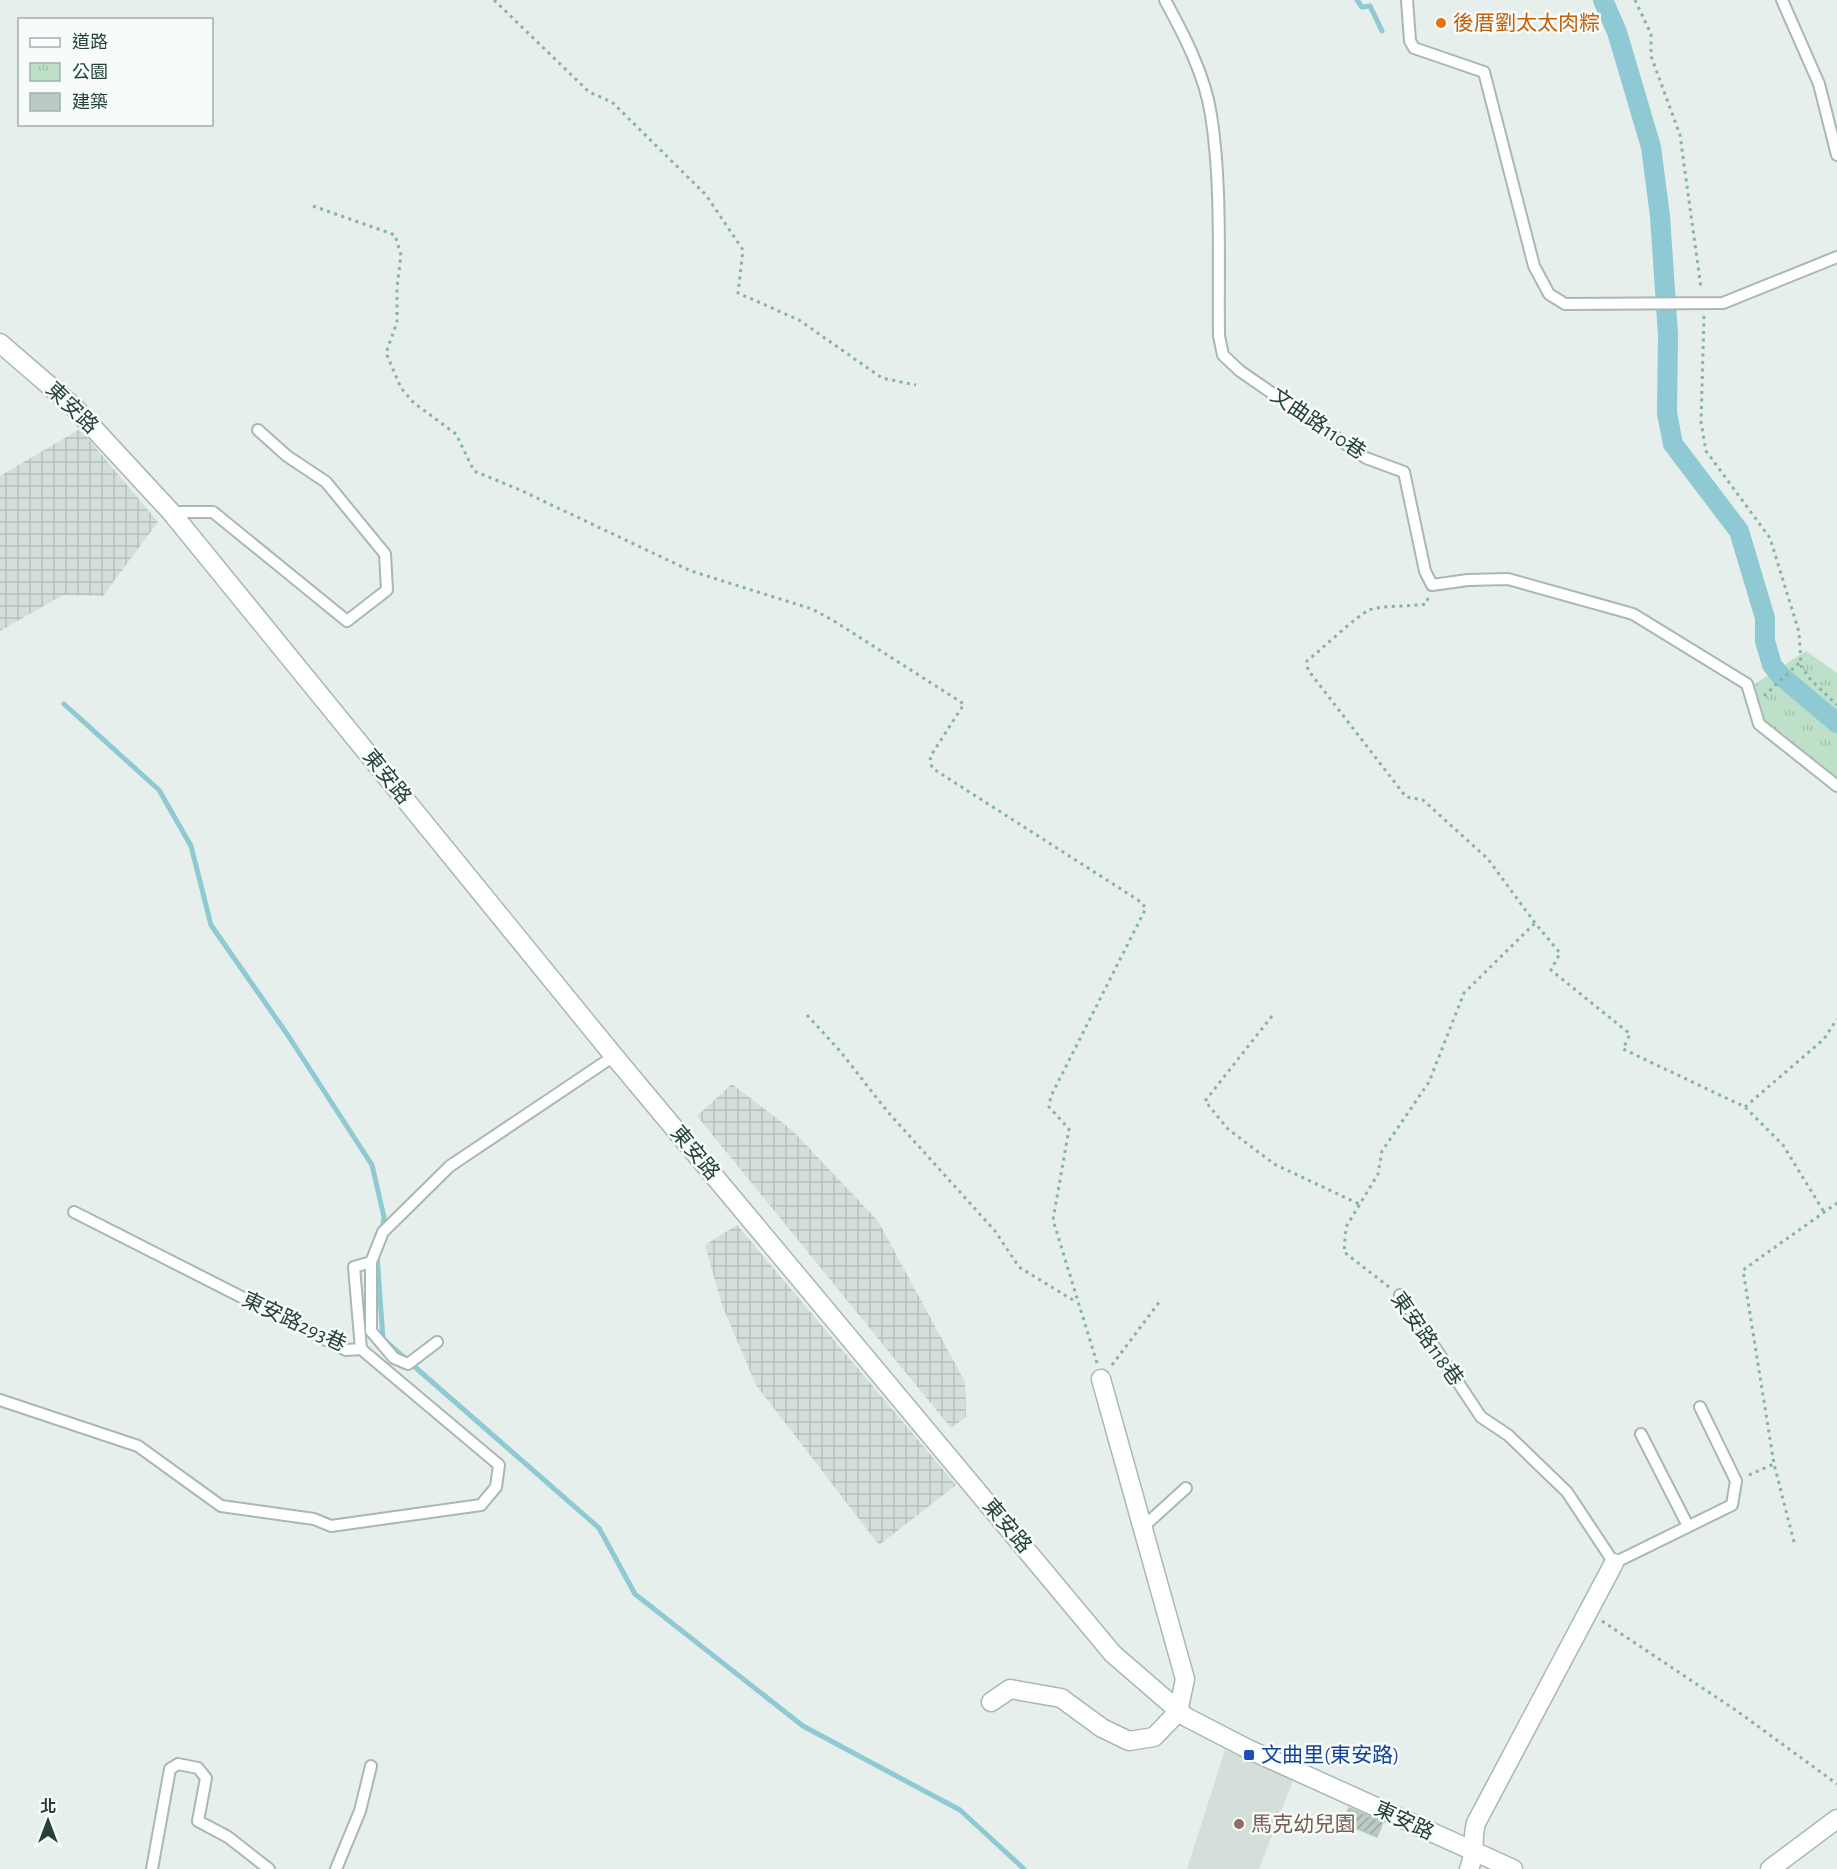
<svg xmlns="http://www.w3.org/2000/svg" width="1837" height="1869" font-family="'Alegreya Sans','Noto Sans TC',sans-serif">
<defs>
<pattern id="industrial-grid" width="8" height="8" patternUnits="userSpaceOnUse" patternTransform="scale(1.5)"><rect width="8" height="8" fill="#d4dfda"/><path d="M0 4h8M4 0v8" fill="none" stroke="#b6c1bc"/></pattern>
<pattern id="park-tufts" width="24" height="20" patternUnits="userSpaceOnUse" patternTransform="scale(1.5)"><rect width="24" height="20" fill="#bfe0c8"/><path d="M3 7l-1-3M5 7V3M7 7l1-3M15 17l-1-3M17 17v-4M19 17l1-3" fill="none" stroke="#a4c1ad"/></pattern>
<pattern id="building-hatch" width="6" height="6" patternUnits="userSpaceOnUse" patternTransform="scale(1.5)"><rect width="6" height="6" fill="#bbcac4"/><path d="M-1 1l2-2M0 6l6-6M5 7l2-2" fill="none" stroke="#98a6a0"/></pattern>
</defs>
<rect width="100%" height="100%" fill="#e6efeb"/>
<!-- built -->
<path fill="#d4dfda" d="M 1225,1750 L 1294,1778 L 1259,1869 L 1187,1869 Z"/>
<!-- industrial -->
<path fill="url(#industrial-grid)" d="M 80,429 L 158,522 L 103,596 L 63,595 L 0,631 L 0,476 Z
M 732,1084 L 793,1131 L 878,1221 L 965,1382 L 966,1417 L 951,1428 L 697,1116 Z
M 737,1225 L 956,1485 L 879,1545 L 756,1385 L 722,1305 L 705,1245 Z"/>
<!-- park -->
<path fill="url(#park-tufts)" d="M 1806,651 L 1837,673 L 1837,780 L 1758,715 L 1752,686 Z"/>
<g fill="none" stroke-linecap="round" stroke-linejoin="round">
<!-- stream -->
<path stroke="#8ec9d4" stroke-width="5" d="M 1357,0 L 1362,7 L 1370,6 L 1382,31
M 64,704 L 159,790 L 191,846 L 211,925 L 287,1034 L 372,1165 L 384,1217 L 382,1231
M 377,1255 L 383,1339 L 599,1528 L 635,1594 L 803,1726 L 960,1810 L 1024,1869"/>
<!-- canal -->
<path stroke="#8ec9d4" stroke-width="20" d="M 1603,0 L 1617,32 L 1651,147 L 1660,216 L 1668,335 L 1667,413 L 1673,444 L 1739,531 L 1765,618 L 1765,641 L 1772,665 L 1781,676 L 1837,723"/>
</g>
<!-- building -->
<path fill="url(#building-hatch)" stroke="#b8c9c2" stroke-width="1.5" d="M 1349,1808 L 1383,1822 L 1377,1837 L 1343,1823 Z"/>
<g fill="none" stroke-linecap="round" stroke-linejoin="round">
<defs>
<path id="service" d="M 1165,0 C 1184,35 1205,75 1211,115 C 1222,183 1218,266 1219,336 L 1223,355 L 1240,371 L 1366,458 L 1404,472 L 1425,571 L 1432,585 L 1468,580 L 1508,579 L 1633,614 L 1747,684 L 1759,724 L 1837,786
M 1407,0 L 1410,41 L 1414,48 L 1484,72 L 1534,266 L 1549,294 L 1565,304 L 1723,303 L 1837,257
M 1782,0 L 1819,84 L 1837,155
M 171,512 L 213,512 L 347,621 L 387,590 L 385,554 L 326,482 L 287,456 L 258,430
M 74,1212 L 346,1350 L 361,1349 L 354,1267 L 371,1262 L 383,1232 L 450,1166 L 614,1056
M 371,1262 L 371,1331 L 394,1358 L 408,1364 L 437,1342
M 1400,1295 L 1481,1417 L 1508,1435 L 1567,1492 L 1614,1563 L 1732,1505 L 1736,1481 L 1700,1407
M 0,1400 L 138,1446 L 221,1506 L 314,1519 L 331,1526 L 481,1505 L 496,1487 L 499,1465 L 361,1349
M 1641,1434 L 1688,1526
M 1142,1528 L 1186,1488
M 152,1869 L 170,1769 L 178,1764 L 198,1768 L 206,1778 L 198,1821 L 228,1837 L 269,1869
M 336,1869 L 360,1811 L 371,1766"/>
<path id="minor" d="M 991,1702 L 1010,1689 L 1061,1698 L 1102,1728 L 1129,1741 L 1154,1737 L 1178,1712 L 1185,1679 L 1101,1379
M 1469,1869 C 1477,1850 1471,1842 1476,1823 L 1614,1563
M 1770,1869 L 1837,1819"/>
<path id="tertiary" d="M 0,343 L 73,406 L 171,512 L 614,1056 L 1113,1654 L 1186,1717 L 1248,1749 L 1513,1869"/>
</defs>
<!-- service casing -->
<use href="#service" stroke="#a8b8b2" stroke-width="14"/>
<!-- minor casing -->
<use href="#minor" stroke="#a8b8b2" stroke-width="21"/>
<!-- tertiary casing -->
<use href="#tertiary" stroke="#a8b8b2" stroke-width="21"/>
<!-- path -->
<path stroke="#86b3a5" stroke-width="3" stroke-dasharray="3 4.5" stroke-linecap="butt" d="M 494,0 L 589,92 L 612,102 L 706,195 L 743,250 L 738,293 L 799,320 L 882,378 L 916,385
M 1635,0 L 1651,34 L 1651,56 L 1680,135 L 1701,288
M 313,206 L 395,235 L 401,255 L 397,287 L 397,322 L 386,353 L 401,388 L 414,403 L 456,434 L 474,471 L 520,490 L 691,571 L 812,609 L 834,621 L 964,704 L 930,757 L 932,768 L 1138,900 L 1146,908 L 1051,1096 L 1049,1107 L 1069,1129 L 1053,1220 L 1097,1363
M 1704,316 L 1701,422 L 1706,451 L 1770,538 L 1799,632 L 1801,666 L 1810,679 L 1837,705
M 1428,598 L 1426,604 C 1410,607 1381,605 1369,610 C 1355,617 1321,650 1307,661 L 1308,670 L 1406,797 L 1423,800 L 1488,859 L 1535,923 L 1560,953 L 1551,970 L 1630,1034 L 1623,1049 L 1745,1107 L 1783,1145 L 1824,1212
M 1764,696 L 1800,662
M 807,1015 L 840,1051 L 887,1111 L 995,1231 L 1019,1267 L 1076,1302
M 1272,1016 L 1205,1101 L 1228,1129 L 1274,1164 L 1359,1204
M 1745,1107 L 1824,1039 L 1837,1019
M 1389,1287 L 1344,1252 L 1346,1227 L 1378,1174 L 1382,1151 L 1429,1082 L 1464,993 L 1535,923
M 1112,1365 L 1160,1301
M 1749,1475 L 1774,1464
M 1794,1542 L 1774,1464 L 1743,1270 L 1837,1203
M 1602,1621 L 1737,1711 L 1837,1784"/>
<!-- service -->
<use href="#service" stroke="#fff" stroke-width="10"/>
<!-- minor -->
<use href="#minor" stroke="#fff" stroke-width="18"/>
<!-- tertiary -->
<use href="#tertiary" stroke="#fff" stroke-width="18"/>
</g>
<!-- markers -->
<circle fill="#e8710a" stroke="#f7fbf9" stroke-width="2" cx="1441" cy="23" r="6"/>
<rect fill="#1a4fb4" stroke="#f7fbf9" stroke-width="2" x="1243" y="1749" width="12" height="12" rx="3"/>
<circle fill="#8d6e63" stroke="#f7fbf9" stroke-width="2" cx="1239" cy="1824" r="6"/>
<g text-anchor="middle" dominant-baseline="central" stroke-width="5" stroke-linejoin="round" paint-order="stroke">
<!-- food labels -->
<g font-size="21" fill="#c56008" stroke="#f7fbf9" text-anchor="start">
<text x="1453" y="23">後厝劉太太肉粽</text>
</g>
<!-- street labels -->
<g font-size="21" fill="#24423a" stroke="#f7fbf9">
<text transform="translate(72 408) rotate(44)">東安路</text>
<text transform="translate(1318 424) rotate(34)">文曲路110巷</text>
<text transform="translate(387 777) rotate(51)">東安路</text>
<text transform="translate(695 1153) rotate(50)">東安路</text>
<text transform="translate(294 1322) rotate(25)">東安路293巷</text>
<text transform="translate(1427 1339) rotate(55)">東安路118巷</text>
<text transform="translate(1007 1526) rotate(50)">東安路</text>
<text transform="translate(1404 1821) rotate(25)">東安路</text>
</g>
<!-- transit labels -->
<g font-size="21" fill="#164399" stroke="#f7fbf9" text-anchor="start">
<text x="1261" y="1755">文曲里(東安路)</text>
</g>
<!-- education labels -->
<g font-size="21" fill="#785e54" stroke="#f7fbf9" text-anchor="start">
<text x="1251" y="1824">馬克幼兒園</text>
</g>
</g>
<!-- legend -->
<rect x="18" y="18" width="195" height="108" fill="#f7fbf9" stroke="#a3b1ad" stroke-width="1.5"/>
<rect x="30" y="38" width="30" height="9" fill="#ffffff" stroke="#a3b1ad" stroke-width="1.5"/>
<text x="72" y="48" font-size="18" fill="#24423a">道路</text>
<rect x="30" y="63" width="30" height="18" fill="url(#park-tufts)" stroke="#a3b1ad" stroke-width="1.5"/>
<text x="72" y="78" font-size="18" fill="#24423a">公園</text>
<rect x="30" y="93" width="30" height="18" fill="#bbcac4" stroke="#a3b1ad" stroke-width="1.5"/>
<text x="72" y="108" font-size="18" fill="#24423a">建築</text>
<!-- north arrow -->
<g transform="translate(48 1821)" stroke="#f7fbf9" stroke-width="4.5" paint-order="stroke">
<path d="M0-4.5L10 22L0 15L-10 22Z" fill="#24423a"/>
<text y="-9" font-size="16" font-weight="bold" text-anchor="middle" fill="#24423a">北</text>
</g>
</svg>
